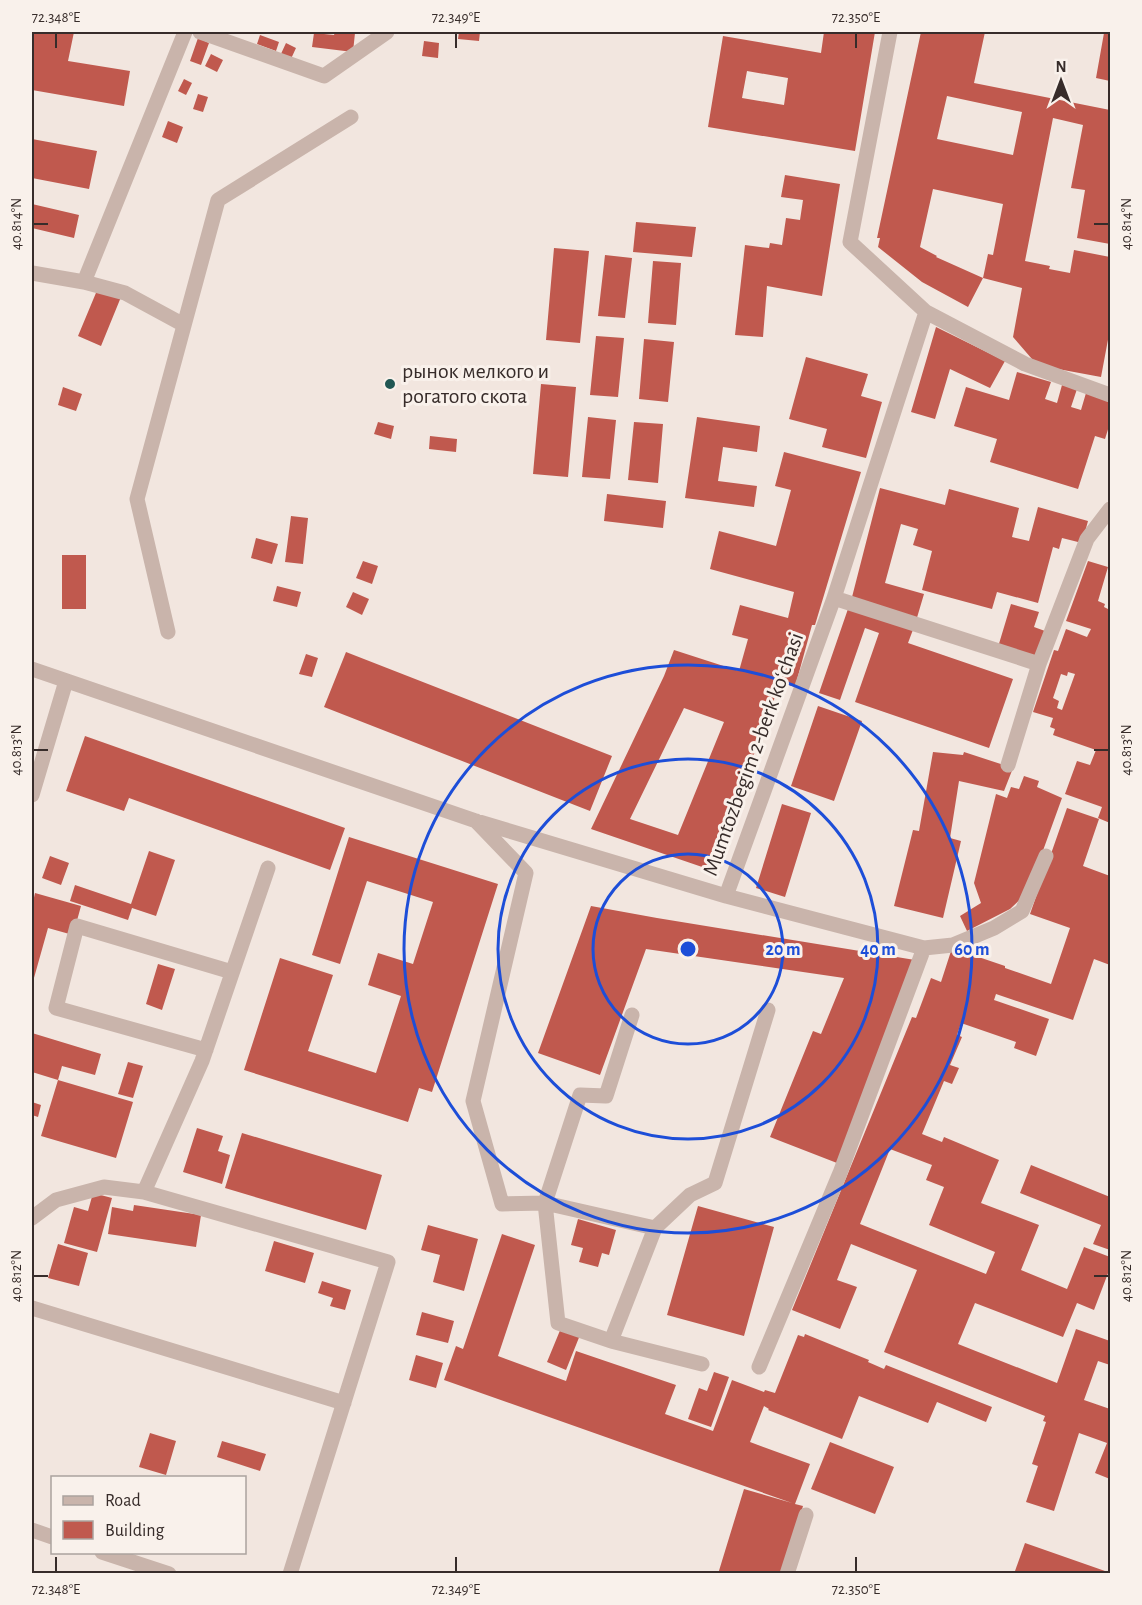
<svg xmlns="http://www.w3.org/2000/svg" width="1142" height="1605" font-family="'Alegreya Sans',sans-serif">
<rect width="100%" height="100%" fill="#f2e6df"/>
<!-- building -->
<path fill="#c0594e" fill-rule="evenodd" d="M 32,32 L 74,32 L 68,61 L 130,71 L 124,106 L 32,90 Z
M 335,32 L 355,33 L 353,52 L 312,47 L 314,33 L 334,35 Z
M 459,32 L 480,32 L 479,41 L 458,39 Z
M 824,32 L 875,32 L 855,151 L 708,127 L 723,36 L 821,53 ZM 747,71 L 788,78 L 784,105 L 742,98 Z
M 921,32 L 985,32 L 974,83 L 1110,110 L 1110,244 L 1077,238 L 1085,190 L 1071,188 L 1083,125 L 1053,118 L 1025,261 L 1050,266 L 1049,269 L 1070,273 L 1074,250 L 1110,257 L 1110,329 L 1101,377 L 1031,364 L 1032,359 L 1013,337 L 1022,288 L 983,278 L 988,254 L 993,255 L 1003,204 L 933,189 L 920,247 L 937,256 L 936,257 L 983,278 L 968,307 L 922,282 L 878,247 L 880,238 L 877,238 ZM 947,96 L 1022,112 L 1013,155 L 937,139 Z
M 1104,33 L 1110,34 L 1110,81 L 1096,78 Z
M 260,35 L 279,42 L 276,51 L 257,44 Z
M 198,38 L 209,43 L 201,65 L 190,61 Z
M 424,41 L 439,43 L 438,58 L 422,56 Z
M 286,43 L 296,48 L 290,61 L 280,56 Z
M 211,54 L 223,60 L 217,72 L 205,66 Z
M 184,79 L 192,83 L 186,95 L 178,91 Z
M 198,94 L 208,97 L 203,112 L 193,109 Z
M 168,121 L 183,127 L 177,143 L 162,137 Z
M 32,139 L 97,151 L 89,189 L 32,178 Z
M 785,175 L 840,184 L 822,296 L 767,286 L 763,337 L 735,335 L 745,245 L 769,248 L 770,243 L 782,245 L 786,218 L 800,220 L 803,200 L 781,197 Z
M 32,204 L 79,215 L 74,238 L 32,228 Z
M 636,222 L 696,227 L 692,257 L 633,252 Z
M 554,248 L 589,251 L 580,343 L 546,340 Z
M 605,255 L 632,258 L 625,318 L 598,316 Z
M 653,261 L 681,263 L 676,325 L 648,323 Z
M 98,288 L 121,297 L 101,346 L 78,336 Z
M 936,327 L 1005,361 L 990,388 L 950,369 L 935,419 L 911,412 Z
M 596,336 L 624,338 L 618,397 L 590,395 Z
M 644,339 L 674,342 L 668,402 L 639,399 Z
M 806,357 L 868,374 L 861,396 L 882,402 L 866,458 L 822,447 L 827,429 L 789,419 Z
M 1017,372 L 1051,382 L 1045,399 L 1057,403 L 1062,385 L 1077,389 L 1071,407 L 1081,410 L 1086,393 L 1110,400 L 1110,423 L 1105,439 L 1095,436 L 1078,489 L 990,462 L 997,439 L 954,426 L 966,387 L 1009,400 Z
M 541,384 L 576,387 L 568,477 L 533,474 Z
M 63,387 L 82,394 L 76,411 L 58,405 Z
M 588,417 L 616,420 L 610,479 L 582,477 Z
M 697,417 L 760,426 L 757,452 L 723,447 L 718,481 L 757,486 L 754,507 L 685,498 Z
M 378,422 L 394,426 L 391,439 L 374,434 Z
M 634,422 L 663,424 L 658,483 L 628,480 Z
M 430,436 L 457,439 L 456,452 L 429,449 Z
M 784,452 L 861,472 L 815,625 L 812,625 L 795,687 L 779,682 L 770,714 L 708,869 L 591,829 L 664,676 L 674,650 L 739,671 L 748,639 L 732,635 L 740,605 L 788,618 L 794,592 L 710,569 L 719,531 L 776,546 L 791,490 L 775,486 ZM 684,708 L 724,722 L 678,835 L 630,819 Z
M 880,488 L 945,505 L 949,489 L 1019,508 L 1012,537 L 1029,541 L 1038,507 L 1088,521 L 1082,543 L 1062,538 L 1059,549 L 1053,547 L 1038,603 L 997,592 L 992,609 L 922,590 L 932,551 L 913,545 L 918,529 L 901,524 L 885,583 L 924,594 L 916,621 L 851,601 Z
M 607,494 L 666,501 L 663,528 L 604,521 Z
M 291,516 L 308,518 L 303,564 L 285,562 Z
M 256,538 L 278,544 L 272,564 L 251,558 Z
M 62,555 L 86,555 L 86,609 L 62,609 Z
M 363,561 L 378,566 L 372,584 L 356,578 Z
M 1088,561 L 1108,567 L 1098,601 L 1105,604 L 1104,607 L 1110,610 L 1110,823 L 1098,818 L 1102,807 L 1065,794 L 1077,761 L 1090,765 L 1096,750 L 1053,735 L 1055,729 L 1050,727 L 1053,718 L 1033,712 L 1054,650 L 1058,651 L 1066,629 L 1087,637 L 1091,629 L 1066,621 ZM 1068,672 L 1075,674 L 1062,710 L 1057,708 L 1059,701 L 1053,698 L 1061,674 L 1067,676 Z
M 277,586 L 301,592 L 297,607 L 273,601 Z
M 353,592 L 369,599 L 362,615 L 346,607 Z
M 1011,604 L 1039,612 L 1034,627 L 1045,631 L 1036,659 L 998,647 Z
M 849,606 L 914,627 L 908,643 L 1013,679 L 989,748 L 855,702 L 879,633 L 865,628 L 840,700 L 819,693 Z
M 346,652 L 612,756 L 590,811 L 324,707 Z
M 306,654 L 318,658 L 312,677 L 299,674 Z
M 818,706 L 862,721 L 834,801 L 791,786 Z
M 85,736 L 345,828 L 330,870 L 129,798 L 124,811 L 66,791 Z
M 933,752 L 963,755 L 964,752 L 1013,768 L 1004,791 L 959,781 L 950,838 L 961,841 L 943,918 L 894,906 L 913,830 L 919,831 Z
M 1024,776 L 1039,781 L 1037,787 L 1062,798 L 1028,892 L 1010,909 L 967,931 L 960,916 L 981,903 L 974,883 L 996,794 L 1007,798 L 1011,787 L 1019,789 Z
M 782,804 L 811,813 L 785,897 L 756,888 Z
M 1067,808 L 1099,819 L 1083,866 L 1110,876 L 1110,965 L 1094,959 L 1073,1020 L 996,994 L 994,1000 L 1049,1019 L 1036,1056 L 1014,1048 L 1016,1042 L 961,1023 L 957,1035 L 962,1037 L 950,1065 L 959,1068 L 952,1084 L 944,1081 L 922,1134 L 942,1142 L 944,1137 L 999,1160 L 981,1203 L 1039,1225 L 1021,1270 L 1067,1289 L 1084,1247 L 1110,1257 L 1110,1268 L 1094,1310 L 1077,1303 L 1063,1337 L 975,1303 L 958,1344 L 1057,1383 L 1076,1329 L 1110,1341 L 1110,1365 L 1098,1361 L 1084,1400 L 1110,1409 L 1110,1479 L 1095,1473 L 1107,1443 L 1079,1433 L 1054,1511 L 1026,1502 L 1038,1466 L 1032,1464 L 1046,1422 L 1043,1421 L 1045,1416 L 884,1352 L 917,1270 L 851,1244 L 837,1280 L 857,1287 L 840,1329 L 792,1310 L 912,1017 L 916,1018 L 931,978 L 941,982 L 952,948 L 1005,966 L 1005,968 L 1051,984 L 1070,928 L 1030,914 ZM 890,1149 L 932,1165 L 926,1180 L 944,1187 L 929,1225 L 995,1252 L 986,1274 L 860,1224 Z
M 349,837 L 498,884 L 432,1092 L 419,1088 L 408,1122 L 244,1070 L 280,958 L 333,975 L 308,1051 L 376,1073 L 401,996 L 368,985 L 378,953 L 413,964 L 433,902 L 367,881 L 340,964 L 312,955 Z
M 149,851 L 175,860 L 156,916 L 132,908 L 128,920 L 70,901 L 75,885 L 131,904 Z
M 50,856 L 69,863 L 61,885 L 42,878 Z
M 35,893 L 81,906 L 73,935 L 48,928 L 32,985 L 32,907 Z
M 591,906 L 657,918 L 915,960 L 837,1163 L 770,1137 L 813,1031 L 821,1034 L 844,978 L 646,949 L 600,1075 L 538,1053 Z
M 158,964 L 175,969 L 162,1010 L 146,1004 Z
M 32,1033 L 101,1054 L 95,1075 L 62,1066 L 58,1080 L 32,1072 Z
M 128,1062 L 143,1066 L 133,1098 L 118,1094 Z
M 58,1080 L 133,1102 L 116,1158 L 41,1136 Z
M 32,1102 L 41,1105 L 38,1117 L 32,1115 Z
M 197,1128 L 223,1136 L 218,1151 L 230,1155 L 222,1184 L 183,1172 Z
M 242,1133 L 382,1175 L 366,1230 L 225,1188 Z
M 1031,1165 L 1110,1197 L 1110,1250 L 1093,1244 L 1101,1225 L 1020,1193 Z
M 93,1193 L 112,1198 L 97,1252 L 64,1243 L 74,1207 L 88,1211 Z
M 134,1205 L 201,1215 L 196,1247 L 108,1234 L 112,1207 L 133,1211 Z
M 698,1206 L 774,1227 L 744,1336 L 667,1315 Z
M 578,1219 L 616,1230 L 609,1255 L 602,1253 L 598,1267 L 579,1262 L 583,1248 L 571,1245 Z
M 428,1225 L 478,1239 L 464,1291 L 433,1282 L 440,1255 L 421,1250 Z
M 502,1234 L 535,1245 L 498,1356 L 566,1381 L 576,1351 L 676,1385 L 665,1414 L 713,1431 L 732,1380 L 764,1392 L 765,1390 L 775,1393 L 798,1335 L 804,1337 L 805,1334 L 869,1360 L 868,1362 L 884,1369 L 886,1365 L 992,1407 L 986,1422 L 937,1402 L 928,1423 L 859,1396 L 842,1439 L 768,1410 L 769,1409 L 764,1406 L 750,1442 L 810,1464 L 795,1504 L 803,1506 L 783,1574 L 718,1574 L 744,1489 L 792,1503 L 444,1380 L 456,1346 L 463,1349 Z
M 274,1241 L 314,1253 L 305,1283 L 265,1271 Z
M 58,1244 L 88,1253 L 79,1286 L 48,1278 Z
M 322,1281 L 351,1290 L 345,1310 L 330,1306 L 333,1298 L 318,1293 Z
M 422,1312 L 454,1321 L 448,1343 L 416,1335 Z
M 561,1328 L 580,1335 L 566,1370 L 547,1362 Z
M 416,1355 L 443,1363 L 436,1388 L 409,1380 Z
M 714,1372 L 729,1377 L 711,1427 L 688,1419 L 699,1388 L 707,1391 Z
M 150,1433 L 176,1441 L 166,1475 L 139,1467 Z
M 222,1441 L 266,1454 L 260,1471 L 217,1457 Z
M 830,1442 L 894,1467 L 875,1514 L 811,1489 Z
M 1025,1543 L 1105,1571 L 1104,1574 L 1023,1574 L 1015,1571 Z"/>
<g fill="none" stroke-linecap="round" stroke-linejoin="round">
<!-- minor -->
<path stroke="#c9b4ab" stroke-width="15" d="M 200,32 L 324,76 L 387,32
M 890,32 L 850,242 L 926,312 L 1025,364 L 1110,395
M 32,273 L 84,282 L 185,32
M 84,282 L 125,293 L 184,325
M 834,598 L 1039,664
M 168,632 L 137,499 L 218,200 L 351,117
M 32,669 L 476,821 L 726,896
M 1008,765 L 1039,664 L 1087,539 L 1110,509
M 32,795 L 66,681
M 476,821 L 526,873 L 473,1101 L 502,1204 L 545,1203 L 655,1228 L 690,1195 L 715,1183 L 768,1010
M 924,948 L 953,945 L 994,928 L 1022,911 L 1046,856
M 632,1015 L 606,1096 L 580,1095 L 545,1203 L 558,1323 L 611,1341 L 655,1228
M 206,1050 L 56,1008 L 77,926 L 232,972
M 144,1192 L 202,1061 L 268,868
M 32,1218 L 56,1200 L 104,1187 L 144,1192 L 388,1262 L 290,1574
M 32,1308 L 344,1403
M 611,1341 L 702,1364
M 759,1367 L 840,1173 L 924,948 L 726,896 L 834,598 L 926,312
M 32,1530 L 52,1537
M 102,1552 L 169,1574
M 787,1574 L 806,1515"/>
</g>
<!-- ticks -->
<path fill="none" stroke="#372c2a" stroke-width="2" d="M 56,33 L 56,48M 456,33 L 456,48M 856,33 L 856,48M 33,224 L 48,224M 1094,224 L 1109,224M 33,750 L 48,750M 1094,750 L 1109,750M 33,1276 L 48,1276M 1094,1276 L 1109,1276M 56,1557 L 56,1572M 456,1557 L 456,1572M 856,1557 L 856,1572"/>
<!-- distance rings -->
<g fill="none" stroke="#1d4ed8" stroke-width="3">
<circle cx="688" cy="949" r="95"/>
<circle cx="688" cy="949" r="190"/>
<circle cx="688" cy="949" r="284"/>
</g>
<!-- markers -->
<circle fill="#215753" stroke="#f9f1eb" stroke-width="2" cx="390" cy="384" r="6"/>
<g text-anchor="middle" dominant-baseline="central" stroke-width="6" stroke-linejoin="round" paint-order="stroke">
<!-- poi labels -->
<g font-size="22" fill="#372c2a" stroke="#f9f1eb" text-anchor="start">
<text x="402" y="371">рынок мелкого и<tspan x="402" dy="25">рогатого скота</tspan></text>
</g>
<!-- street labels -->
<g font-size="22" fill="#372c2a" stroke="#f9f1eb">
<text transform="translate(753 754) rotate(-70)">Mumtozbegim 2-berk koʻchasi</text>
</g>
</g>
<circle cx="688" cy="949" r="9" fill="#1d4ed8" stroke="#f9f1eb" stroke-width="3"/>
<g font-size="18" text-anchor="middle" font-weight="bold" fill="#1d4ed8" stroke="#f9f1eb" stroke-width="6" stroke-linejoin="round" paint-order="stroke">
<text x="783" y="955">20 m</text>
<text x="878" y="955">40 m</text>
<text x="972" y="955">60 m</text>
</g>
<!-- border -->
<rect width="1142" height="1605" fill="none" stroke="#f9f1eb" stroke-width="66"/>
<!-- legend -->
<rect x="51" y="1476" width="195" height="78" fill="#f9f1eb" stroke="#aba29e" stroke-width="1.5"/>
<rect x="63" y="1496" width="30" height="9" fill="#c9b4ab" stroke="#aba29e" stroke-width="1.5"/>
<text x="105" y="1506" font-size="18" fill="#372c2a">Road</text>
<rect x="63" y="1521" width="30" height="18" fill="#c0594e" stroke="#aba29e" stroke-width="1.5"/>
<text x="105" y="1536" font-size="18" fill="#372c2a">Building</text>
<!-- north arrow -->
<g transform="translate(1061 81)" stroke="#f9f1eb" stroke-width="4.5" paint-order="stroke">
<path d="M0-4.5L10 22L0 15L-10 22Z" fill="#372c2a"/>
<text y="-9" font-size="16" font-weight="bold" text-anchor="middle" fill="#372c2a">N</text>
</g>
<rect x="33" y="33" width="1076" height="1539" fill="none" stroke="#372c2a" stroke-width="2"/>
<g font-size="15" text-anchor="middle" fill="#372c2a">
<text x="56" y="22">72.348°E</text>
<text x="456" y="22">72.349°E</text>
<text x="856" y="22">72.350°E</text>
<text transform="translate(16 224) rotate(-90)" y="5">40.814°N</text>
<text transform="translate(1126 224) rotate(-90)" y="5">40.814°N</text>
<text transform="translate(16 750) rotate(-90)" y="5">40.813°N</text>
<text transform="translate(1126 750) rotate(-90)" y="5">40.813°N</text>
<text transform="translate(16 1276) rotate(-90)" y="5">40.812°N</text>
<text transform="translate(1126 1276) rotate(-90)" y="5">40.812°N</text>
<text x="56" y="1594">72.348°E</text>
<text x="456" y="1594">72.349°E</text>
<text x="856" y="1594">72.350°E</text>
</g>
</svg>
